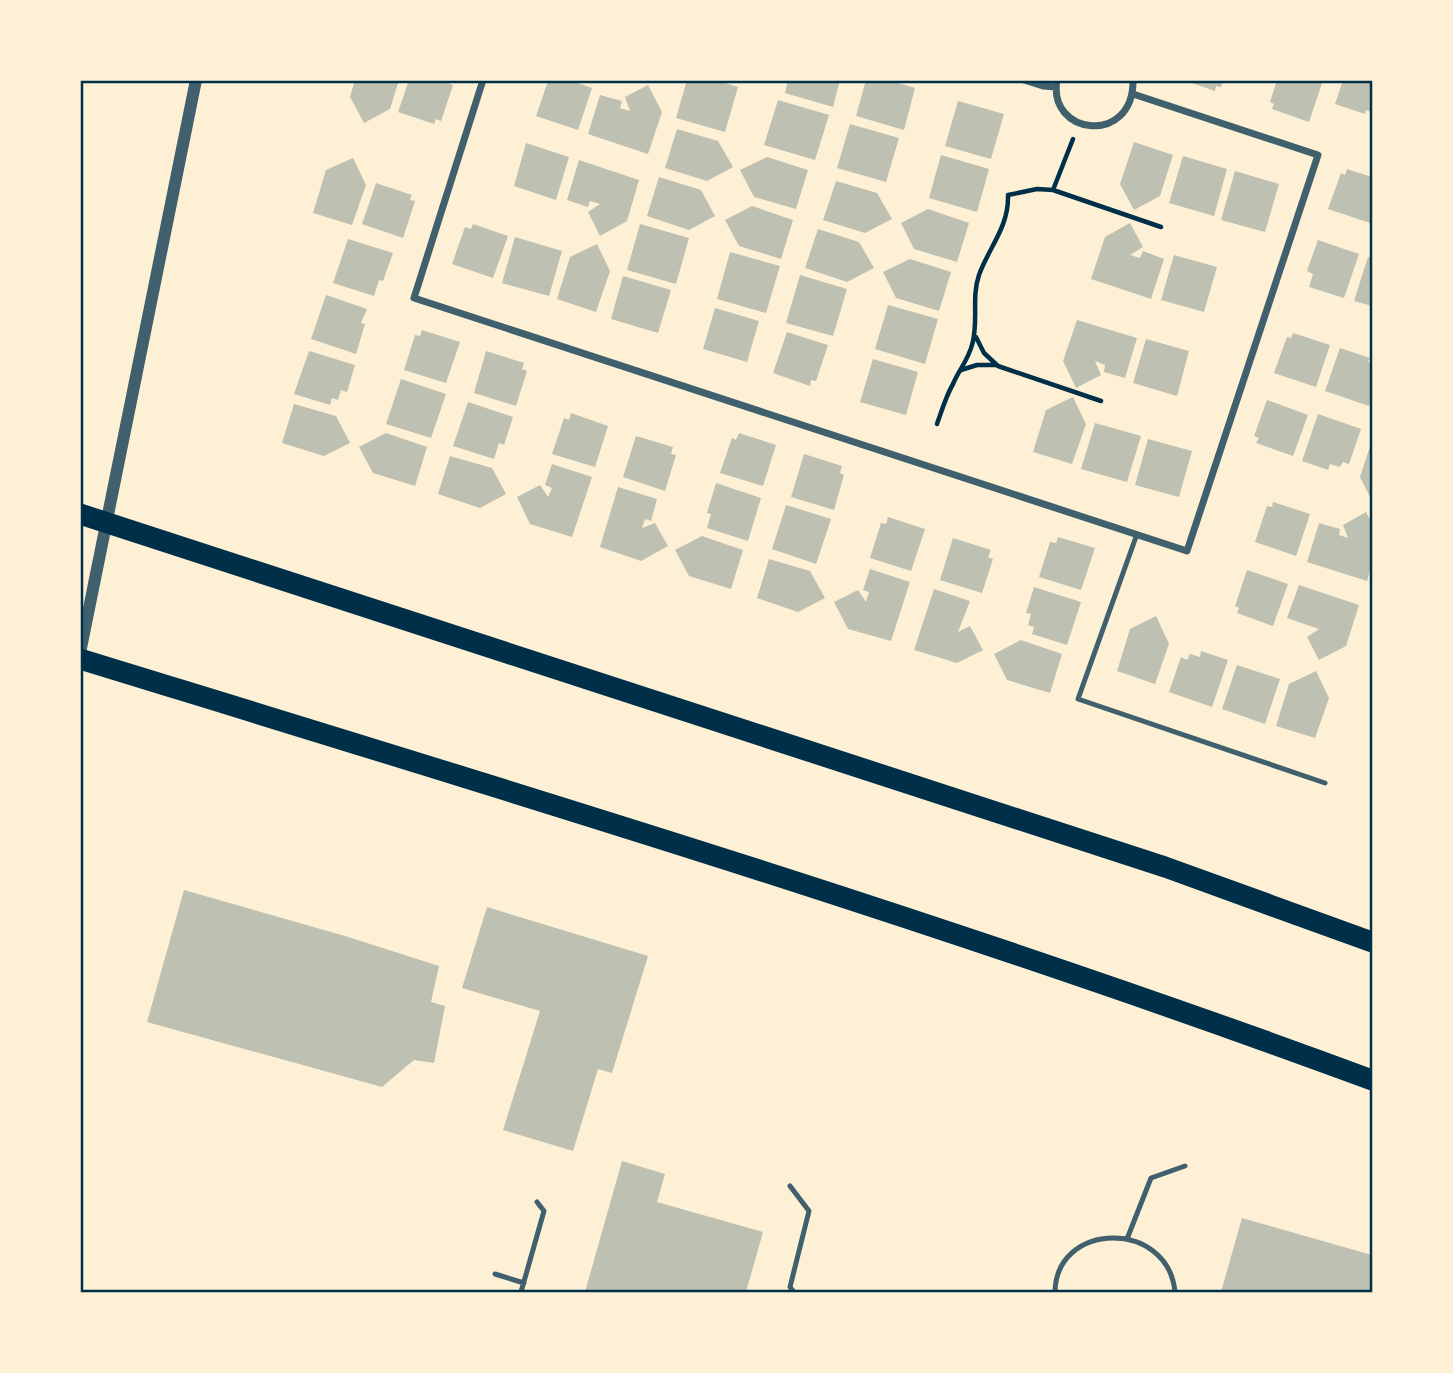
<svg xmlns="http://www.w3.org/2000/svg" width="1453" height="1373" font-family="'Crimson Pro',serif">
<rect width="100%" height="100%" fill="#fdf0d5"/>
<!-- building -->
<path fill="#bec0b2" d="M 355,80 L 399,80 L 390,109 L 364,123 L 350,97 Z
M 409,80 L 441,80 L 453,85 L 441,121 L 436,119 L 434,124 L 398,112 Z
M 554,80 L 569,80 L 592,88 L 578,130 L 536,116 L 548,81 Z
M 687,80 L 716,80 L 738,87 L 725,132 L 676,118 Z
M 788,80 L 840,80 L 833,107 L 785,93 Z
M 866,80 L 889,80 L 915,88 L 904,130 L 856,116 Z
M 1183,80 L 1223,80 L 1221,87 L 1216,86 L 1215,91 Z
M 1277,80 L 1323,80 L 1309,122 L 1272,109 L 1274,104 L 1270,102 Z
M 1343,80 L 1372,80 L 1372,112 L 1366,110 L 1365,114 L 1335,104 Z
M 648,85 L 662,112 L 648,154 L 588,134 L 600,95 L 622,101 L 620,108 L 630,111 L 625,97 Z
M 778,100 L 829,115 L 815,160 L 764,145 Z
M 958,101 L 1004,114 L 991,159 L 945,146 Z
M 850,124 L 899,138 L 886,182 L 837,168 Z
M 677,129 L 718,141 L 733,167 L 707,181 L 665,168 Z
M 1134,142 L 1173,155 L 1160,196 L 1134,210 L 1120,184 Z
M 526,143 L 569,157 L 556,200 L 514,186 Z
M 941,155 L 989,169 L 977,212 L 929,198 Z
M 1183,156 L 1227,169 L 1214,216 L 1169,203 Z
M 767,157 L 808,170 L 796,209 L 754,197 L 740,170 Z
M 353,158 L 366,185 L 352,225 L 313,213 L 326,170 Z
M 579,160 L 639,180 L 627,221 L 600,236 L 588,212 L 600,204 L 590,201 L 588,207 L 567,200 Z
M 1347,169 L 1372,177 L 1372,214 L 1370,223 L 1328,209 L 1341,173 L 1345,175 Z
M 1235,171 L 1279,184 L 1265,232 L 1221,220 Z
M 659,177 L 701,190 L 715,216 L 689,230 L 647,216 Z
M 836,181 L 877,193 L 892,219 L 865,233 L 823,220 Z
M 376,183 L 412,195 L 410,200 L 415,201 L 403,238 L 362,224 Z
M 752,206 L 793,220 L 781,259 L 739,246 L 725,220 Z
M 928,209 L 969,223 L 957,262 L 914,249 L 901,223 Z
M 1130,223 L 1143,247 L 1130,255 L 1140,258 L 1143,251 L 1164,259 L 1151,299 L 1091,279 L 1105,237 Z
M 473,224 L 508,236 L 493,278 L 452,264 L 465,227 L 471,229 Z
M 640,224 L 689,238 L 676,284 L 627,270 Z
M 818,229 L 859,242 L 874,268 L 847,282 L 805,268 Z
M 515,237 L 562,251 L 549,296 L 502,283 Z
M 348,239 L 393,253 L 383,281 L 379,280 L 374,296 L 333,283 Z
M 1318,240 L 1359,254 L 1344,298 L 1309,287 L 1313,274 L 1307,271 Z
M 597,244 L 610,271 L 596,312 L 557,299 L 570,257 Z
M 730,252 L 780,266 L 766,313 L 717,299 Z
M 1174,255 L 1217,267 L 1204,312 L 1161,300 Z
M 1368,257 L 1372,258 L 1372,306 L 1354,301 Z
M 910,259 L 951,272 L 939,311 L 896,298 L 883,272 Z
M 800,275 L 847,289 L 833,336 L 786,323 Z
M 623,276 L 671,290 L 658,333 L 611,319 Z
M 326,295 L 367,309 L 361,323 L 365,324 L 356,354 L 311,339 Z
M 888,305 L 938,319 L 925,364 L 875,349 Z
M 715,308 L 759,321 L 747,362 L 703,349 Z
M 1077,320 L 1137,338 L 1125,378 L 1104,372 L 1105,365 L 1095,361 L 1101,375 L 1076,388 L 1063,361 Z
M 422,330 L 460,342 L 446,383 L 404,370 L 415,335 L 420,336 Z
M 787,332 L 828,345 L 816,381 L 811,380 L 810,386 L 773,373 Z
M 1293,333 L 1330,345 L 1316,387 L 1274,373 L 1287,337 L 1291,338 Z
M 1146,339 L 1189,351 L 1177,396 L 1133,383 Z
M 1340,348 L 1370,358 L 1368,362 L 1372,363 L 1372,395 L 1369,406 L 1325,391 Z
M 309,351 L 355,365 L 347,392 L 341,390 L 338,400 L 332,398 L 330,405 L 294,394 Z
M 486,351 L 524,363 L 522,369 L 527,371 L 516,406 L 474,393 Z
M 873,359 L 918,372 L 906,415 L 860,402 Z
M 401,379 L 446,394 L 431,438 L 386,424 Z
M 1073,397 L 1086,424 L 1072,464 L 1033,452 L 1046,410 Z
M 1267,400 L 1308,415 L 1293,456 L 1256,443 L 1259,438 L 1254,436 Z
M 468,402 L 513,417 L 504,445 L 499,443 L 494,459 L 453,446 Z
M 294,404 L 336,416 L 350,443 L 324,456 L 282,443 Z
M 571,413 L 608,426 L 595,467 L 552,454 L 564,418 L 569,420 Z
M 1318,414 L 1361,429 L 1349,464 L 1343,462 L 1340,467 L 1330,464 L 1328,470 L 1302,461 Z
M 1095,423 L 1141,436 L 1127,482 L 1081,469 Z
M 386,433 L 427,447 L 415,486 L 373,473 L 359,447 Z
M 739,433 L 776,445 L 763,486 L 720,473 L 732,438 L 736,440 Z
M 636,436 L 673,447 L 671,454 L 676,455 L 665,491 L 623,477 Z
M 1148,439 L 1192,451 L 1179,497 L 1135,485 Z
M 1372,440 L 1372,501 L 1360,477 Z
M 804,454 L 842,466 L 840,473 L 844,475 L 834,510 L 791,497 Z
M 450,456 L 492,468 L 506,494 L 480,508 L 438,494 Z
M 552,464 L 592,477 L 572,537 L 530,524 L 517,497 L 540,485 L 548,497 L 552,488 L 545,485 Z
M 716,483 L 761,498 L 748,541 L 707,528 L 711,514 L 707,513 Z
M 618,487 L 657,499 L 651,521 L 645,519 L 642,528 L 655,523 L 668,546 L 641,561 L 600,547 Z
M 1273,502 L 1310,514 L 1296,556 L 1255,542 L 1267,506 L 1272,507 Z
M 786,505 L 831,519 L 816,564 L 772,549 Z
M 1366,512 L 1372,524 L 1372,564 L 1367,581 L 1307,562 L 1319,523 L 1340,529 L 1339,535 L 1348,538 L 1343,525 Z
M 888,517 L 925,529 L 911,571 L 870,558 L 881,523 L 886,524 Z
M 702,536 L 743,550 L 731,589 L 689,576 L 675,550 Z
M 1058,537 L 1095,548 L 1081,590 L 1039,577 L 1050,542 L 1056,543 Z
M 953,538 L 991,550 L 988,557 L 993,559 L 982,593 L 940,580 Z
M 769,559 L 810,571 L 825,598 L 798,612 L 757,598 Z
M 870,569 L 910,582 L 891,641 L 848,629 L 834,602 L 858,590 L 866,602 L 869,592 L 863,590 Z
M 1247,570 L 1288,584 L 1273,626 L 1237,613 L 1239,608 L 1235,606 Z
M 1299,585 L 1359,605 L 1346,646 L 1319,660 L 1307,637 L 1319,629 L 1287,618 Z
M 1034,587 L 1081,602 L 1067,645 L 1032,634 L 1034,627 L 1028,625 L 1031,614 L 1026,613 Z
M 934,589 L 970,601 L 958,632 L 970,626 L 983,650 L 957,663 L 914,650 Z
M 1156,616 L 1169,644 L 1155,684 L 1117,671 L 1130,629 Z
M 1021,640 L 1062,654 L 1050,693 L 1007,680 L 994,654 Z
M 1201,651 L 1228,660 L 1212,707 L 1169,692 L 1181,657 L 1187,660 L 1190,654 L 1200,657 Z
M 1237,665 L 1280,679 L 1265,724 L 1222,709 Z
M 1316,671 L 1329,698 L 1315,738 L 1276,726 L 1289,684 Z
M 184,890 L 345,936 L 439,966 L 431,1002 L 445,1006 L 434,1063 L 414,1060 L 382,1087 L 147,1022 Z
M 487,907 L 648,956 L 612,1073 L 598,1069 L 573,1151 L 503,1130 L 540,1011 L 462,988 Z
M 622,1161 L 665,1174 L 657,1202 L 763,1232 L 746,1292 L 585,1292 Z
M 1242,1218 L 1372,1255 L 1372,1292 L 1221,1292 Z"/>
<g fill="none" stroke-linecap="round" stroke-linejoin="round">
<!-- path -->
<path stroke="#003049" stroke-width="4.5" d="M 1053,190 L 1073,139
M 976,337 L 984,353 L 998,366 L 1101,401
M 961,370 L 977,365 L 997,365
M 937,424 C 942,410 946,396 953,384 C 959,370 968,360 972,345 C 979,322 971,298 979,275 C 989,247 1009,227 1008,195 L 1037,189 L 1053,190 L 1161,227"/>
<!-- service -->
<path stroke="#3f606c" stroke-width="5" d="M 1137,534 L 1078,699 L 1325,783
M 790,1186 L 809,1211 L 790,1287 L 794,1292
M 1127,1239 L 1151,1178 L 1185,1166
M 495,1274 L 524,1283
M 521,1292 L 544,1211 L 537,1202
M 1055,1292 C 1056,1221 1168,1219 1175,1292"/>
<!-- minor -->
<path stroke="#3f606c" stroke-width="7" d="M 483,80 L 414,298 L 1187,551 L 1318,155 L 1133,94
M 1024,80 L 1043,86 L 1056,87
M 1057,80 C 1047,136 1134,146 1133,80"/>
<!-- tertiary -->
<path stroke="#3f606c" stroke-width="12" d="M 80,653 L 196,80"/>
<!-- motorway -->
<path stroke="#003049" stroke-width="21" d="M 80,514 L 1165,867 L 1372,942
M 80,659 C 513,792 948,923 1372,1080"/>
</g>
<!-- border -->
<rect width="1453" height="1373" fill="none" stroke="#fdf0d5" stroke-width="164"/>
<rect x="82" y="82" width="1289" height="1209" fill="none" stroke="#003049" stroke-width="2.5"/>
</svg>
